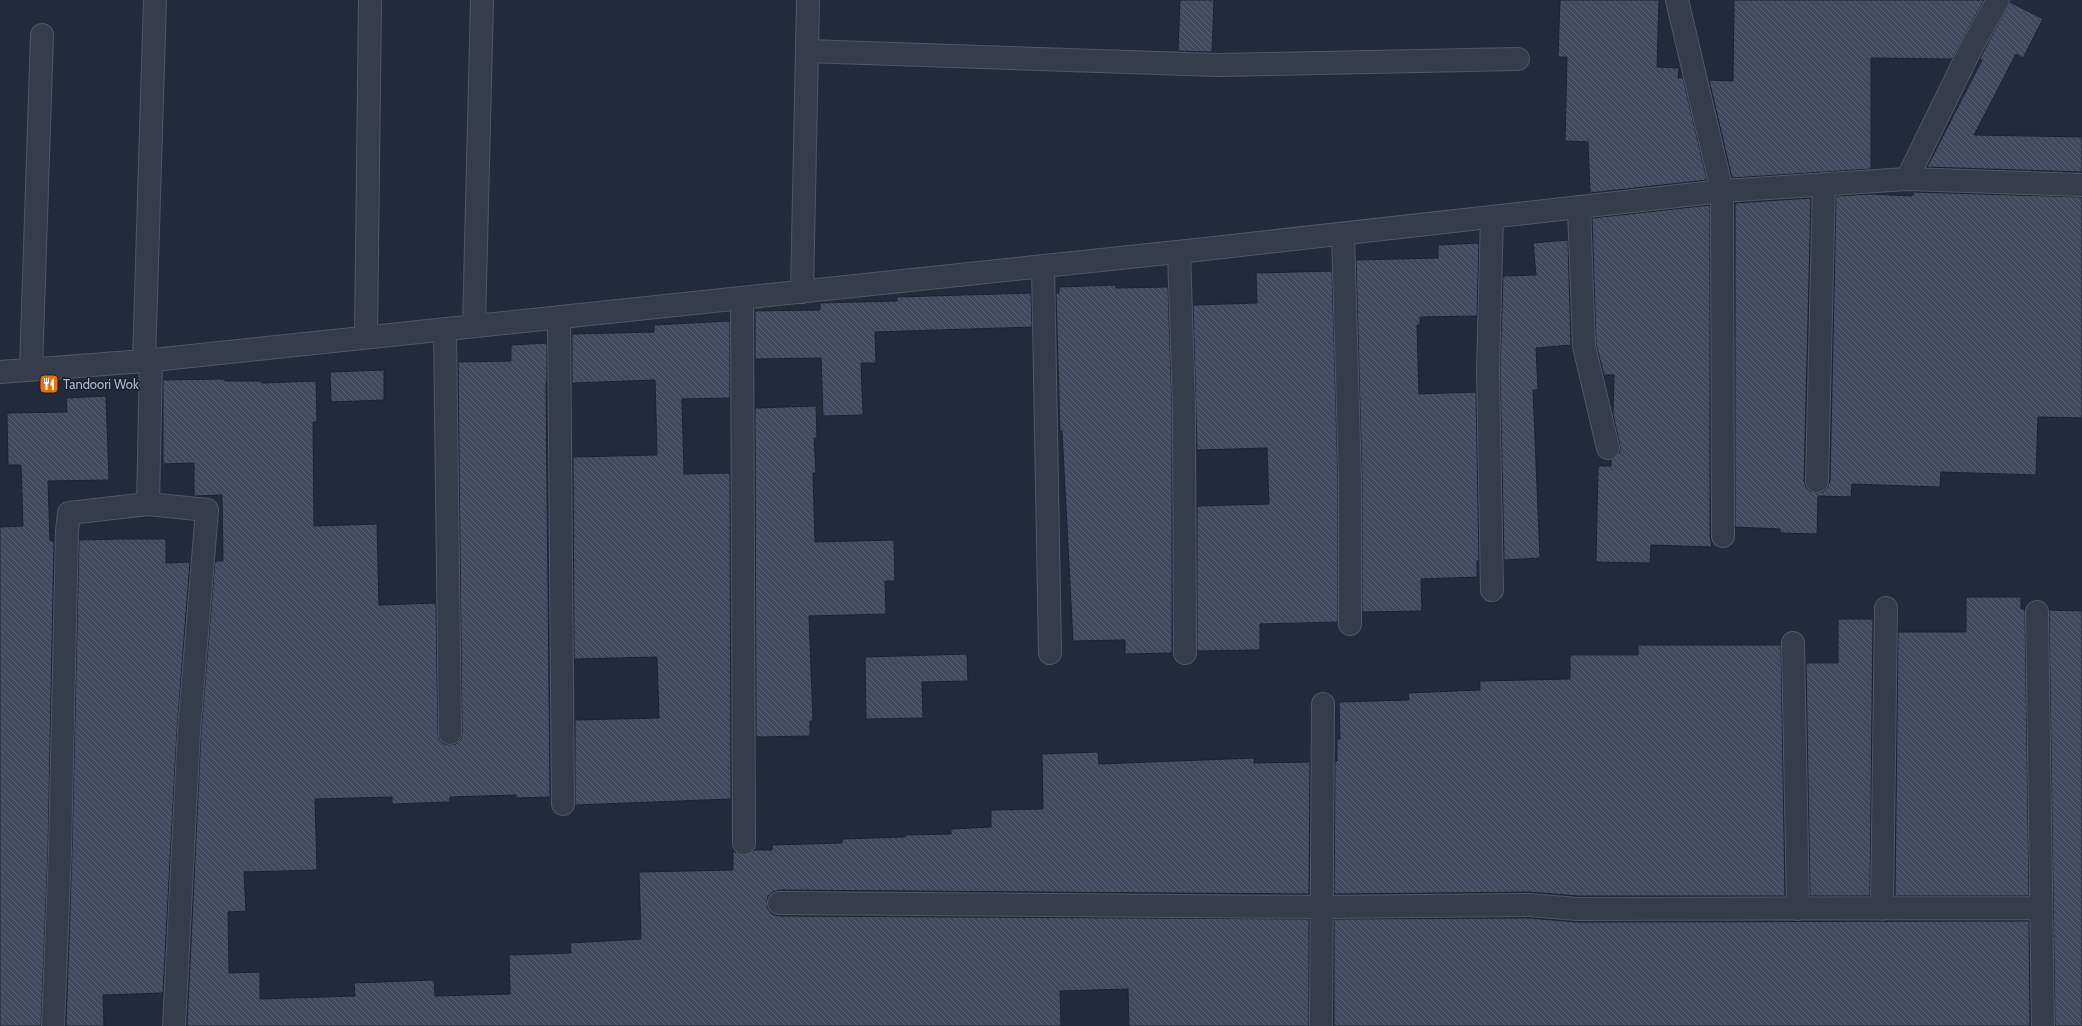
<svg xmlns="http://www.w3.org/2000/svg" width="2082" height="1026" font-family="Cabin,sans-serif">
<defs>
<pattern id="building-back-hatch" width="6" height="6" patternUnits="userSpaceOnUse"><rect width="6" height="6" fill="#404a5f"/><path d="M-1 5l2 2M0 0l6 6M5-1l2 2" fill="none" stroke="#596274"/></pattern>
</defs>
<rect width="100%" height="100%" fill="#212b3c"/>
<!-- building -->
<path fill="url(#building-back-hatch)" stroke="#1c2433" d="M 1180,0 L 1214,0 L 1212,52 L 1178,51 Z
M 1560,0 L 1659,0 L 1657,67 L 1679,68 L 1678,78 L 1683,78 L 1707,180 L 1590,193 L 1588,142 L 1565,141 L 1567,57 L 1558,57 Z
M 1734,0 L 1984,0 L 1952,59 L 1871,58 L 1871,169 L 1732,178 L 1709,80 L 1733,81 Z
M 2010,2 L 2043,19 L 2023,58 L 2016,54 L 1974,135 L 2082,137 L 2082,172 L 1927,167 L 1982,60 L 1979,60 L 1980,58 Z
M 1914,192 L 2082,197 L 2082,418 L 2038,417 L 2036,475 L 1941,472 L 1940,487 L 1852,484 L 1851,497 L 1818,496 L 1817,534 L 1780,533 L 1780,529 L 1735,527 L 1735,203 L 1811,198 L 1804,481 L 1806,487 L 1810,491 L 1817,493 L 1823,492 L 1827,488 L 1830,481 L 1836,196 L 1871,194 L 1912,196 Z
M 1710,205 L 1710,536 L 1712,547 L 1651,545 L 1650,563 L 1596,562 L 1598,466 L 1611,466 L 1611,460 L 1620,452 L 1620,446 L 1613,414 L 1614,375 L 1604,375 L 1596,344 L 1592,218 Z
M 1568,240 L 1571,345 L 1536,348 L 1538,390 L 1533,390 L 1540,558 L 1504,560 L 1500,371 L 1503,276 L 1536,275 L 1533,243 Z
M 1479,243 L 1477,316 L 1420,317 L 1420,325 L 1417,325 L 1419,394 L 1476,392 L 1479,560 L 1477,561 L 1477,577 L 1421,579 L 1422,611 L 1362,612 L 1362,481 L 1356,260 L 1438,258 L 1438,245 Z
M 1332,271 L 1338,481 L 1338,622 L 1260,624 L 1260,650 L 1197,651 L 1197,506 L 1269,504 L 1267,448 L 1197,450 L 1193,305 L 1257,303 L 1256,273 Z
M 1116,285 L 1116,288 L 1168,287 L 1172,408 L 1172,653 L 1125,654 L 1125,640 L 1073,641 L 1062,431 L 1060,431 L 1056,293 L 1059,293 L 1059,287 Z
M 1031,293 L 1032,327 L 875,332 L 876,363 L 861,363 L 863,415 L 823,416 L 821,358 L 755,359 L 755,311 L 820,310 L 820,303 L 897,301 L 897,297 Z
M 730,321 L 730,398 L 682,399 L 684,474 L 730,473 L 731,799 L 575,805 L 575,720 L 659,718 L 657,657 L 574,659 L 573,457 L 657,455 L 655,380 L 572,383 L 572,334 L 654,332 L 654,325 Z
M 547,343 L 547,383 L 546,383 L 550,797 L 516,798 L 516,795 L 450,797 L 450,802 L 392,804 L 392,797 L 315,799 L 317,870 L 244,872 L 246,911 L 228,912 L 229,973 L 260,972 L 260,999 L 355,996 L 354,983 L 434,980 L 435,996 L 510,994 L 509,955 L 571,953 L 570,943 L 641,939 L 639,872 L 733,870 L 733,851 L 744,855 L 754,850 L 772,850 L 772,845 L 842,843 L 842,839 L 905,837 L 905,835 L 951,834 L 951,829 L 991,827 L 991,810 L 1043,809 L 1042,754 L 1098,752 L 1099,764 L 1254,758 L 1254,763 L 1310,762 L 1309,894 L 779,890 L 773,892 L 768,896 L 767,903 L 768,909 L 772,914 L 779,916 L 1309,919 L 1309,1026 L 1129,1026 L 1128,989 L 1060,991 L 1061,1026 L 187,1026 L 201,732 L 215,561 L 223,561 L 222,495 L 194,496 L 194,463 L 163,464 L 163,380 L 224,379 L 225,381 L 262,381 L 262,383 L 316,381 L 317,422 L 313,422 L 314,526 L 377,524 L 379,605 L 436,603 L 438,733 L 439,739 L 444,744 L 451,745 L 456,744 L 461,739 L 462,733 L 458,362 L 511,361 L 511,345 Z
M 384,370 L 384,400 L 331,402 L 330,372 Z
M 106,396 L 109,480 L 48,481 L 50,541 L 54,541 L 48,851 L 41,1026 L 0,1026 L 0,527 L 23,526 L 21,465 L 8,465 L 7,413 L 67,412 L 66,398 Z
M 816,406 L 817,438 L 814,438 L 816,473 L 813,473 L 815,542 L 894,540 L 895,581 L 885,581 L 886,614 L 809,616 L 813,721 L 810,721 L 810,736 L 756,737 L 755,408 Z
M 120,539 L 166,539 L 166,563 L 190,562 L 177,730 L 163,993 L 103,995 L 104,1026 L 66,1026 L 72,851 L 79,540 Z
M 1966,597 L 2021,597 L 2021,609 L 2025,609 L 2029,896 L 1895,896 L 1898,632 L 1966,632 Z
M 2049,610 L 2082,611 L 2082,1026 L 2055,1026 Z
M 1838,619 L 1873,619 L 1870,896 L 1810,896 L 1806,663 L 1838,663 Z
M 1638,645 L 1781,645 L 1785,896 L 1578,896 L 1529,892 L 1334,894 L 1335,761 L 1337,761 L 1337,739 L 1340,739 L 1339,702 L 1409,700 L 1408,693 L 1480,690 L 1480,681 L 1570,679 L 1570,655 L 1638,655 Z
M 967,654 L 968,681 L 922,682 L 923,718 L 866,719 L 865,657 Z
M 1529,918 L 1577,922 L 2029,921 L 2030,1026 L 1334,1026 L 1334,919 Z"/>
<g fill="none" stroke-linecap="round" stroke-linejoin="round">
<defs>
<path id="street" d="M 1677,0 L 1722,191 L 1723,536
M 807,51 L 1217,65 L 1518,59
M 1907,179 L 1969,52 L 1998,0
M 1579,207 L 1584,346 L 1608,448
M 1492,217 L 1488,371 L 1492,590
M 1343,234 L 1350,481 L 1350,624
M 1179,252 L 1184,408 L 1185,653
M 1043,266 L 1050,653
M 802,292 L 808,0
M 742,298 L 744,843
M 559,317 L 563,804
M 474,326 L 482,0
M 445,329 L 450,733
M 366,337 L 370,0
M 151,360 L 148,504 L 207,510 L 189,731 L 174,1026
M 144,361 L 155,0
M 31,369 L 42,35
M 0,372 L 144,361 L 1196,250 L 1722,191 L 1907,179 L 2082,185
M 1817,481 L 1824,184
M 2037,612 L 2043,1026
M 1793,643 L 1798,909
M 779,903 L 1322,907 L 1529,905 L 1577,909 L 2041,908
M 1882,909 L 1886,608
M 53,1026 L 60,851 L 67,531 L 69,513 L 148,504
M 1321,1026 L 1323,704"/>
</defs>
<!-- street casing -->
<use href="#street" stroke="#505867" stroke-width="24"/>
<!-- street -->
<use href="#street" stroke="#353d4c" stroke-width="22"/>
</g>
<!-- icons -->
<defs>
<symbol id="restaurant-square" viewBox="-11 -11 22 22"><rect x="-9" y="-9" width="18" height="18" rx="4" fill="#e8710a" stroke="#1a2231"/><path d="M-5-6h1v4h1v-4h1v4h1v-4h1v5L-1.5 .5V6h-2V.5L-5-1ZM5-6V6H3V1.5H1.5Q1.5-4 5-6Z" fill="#fff"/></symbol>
</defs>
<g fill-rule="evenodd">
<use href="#restaurant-square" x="38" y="373" width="22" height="22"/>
</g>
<g text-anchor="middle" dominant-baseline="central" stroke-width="3" stroke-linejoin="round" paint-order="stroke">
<!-- poi labels -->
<g font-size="13" fill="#b0b8c8" stroke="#1a2231" text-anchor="start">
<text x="63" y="384">Tandoori Wok</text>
</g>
</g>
</svg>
